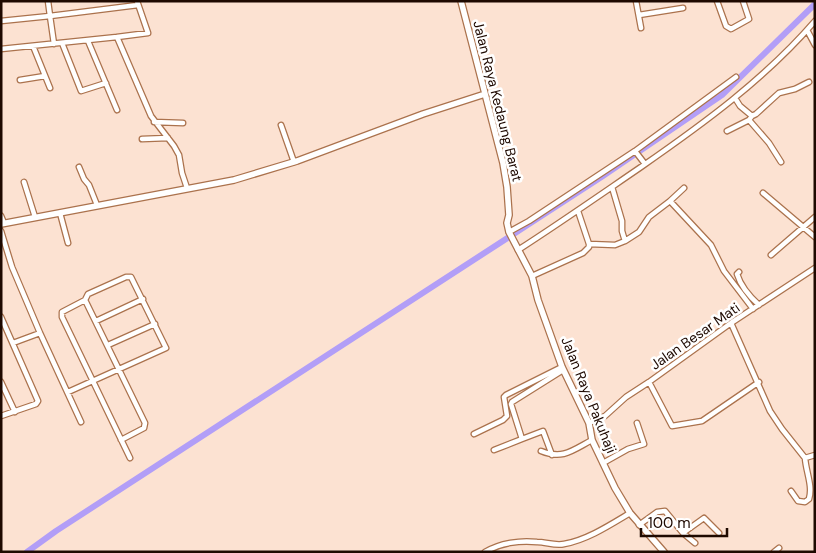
<svg xmlns="http://www.w3.org/2000/svg" width="816" height="553" font-family="'DM Sans',sans-serif">
<rect width="100%" height="100%" fill="#fce2d2"/>
<g fill="none" stroke-linecap="round" stroke-linejoin="round">
<!-- canal -->
<path stroke="#b29ef7" stroke-width="6" d="M 27,552 L 56,531 L 603,176 L 722,95 L 815,4"/>
<defs>
<path id="minor" d="M 636,1 L 641,28
M 717,1 L 726,26 L 731,29 L 749,19 L 743,1
M 639,15 L 683,8
M 1,21 L 50,16 L 48,1
M 807,30 L 815,45
M 117,37 L 148,33 L 137,1
M 88,41 L 117,110
M 62,43 L 81,91 L 106,83
M 54,44 L 50,16 L 138,5
M 33,46 L 50,88
M 1,49 L 117,37 L 151,116 L 174,146 L 179,155 L 182,173 L 187,188
M 20,80 L 45,76
M 735,98 L 740,106 L 752,116 L 749,120 L 769,143 L 781,162
M 752,116 L 756,114 L 779,93 L 795,89 L 809,82
M 154,122 L 183,123
M 281,125 L 294,162
M 727,131 L 749,120
M 142,139 L 168,138
M 635,151 L 645,164
M 79,167 L 84,179 L 89,185 L 97,205
M 24,182 L 35,217
M 612,187 L 622,221 L 622,231 L 625,241
M 763,193 L 815,237
M 670,201 L 684,188
M 578,211 L 589,244 L 615,245 L 625,241 L 639,232 L 649,217 L 670,201 L 711,245 L 724,271 L 753,309
M 60,213 L 68,243
M 1,216 L 4,223
M 1,231 L 12,267 L 40,333 L 81,422
M 509,232 L 529,221 L 635,151 L 736,77
M 518,250 C 560,223 600,195 641,167 C 703,124 765,79 815,21
M 771,255 L 815,217
M 739,272 L 737,274 C 741,287 749,296 759,305
M 532,276 L 583,253 L 589,247 L 589,244
M 85,300 L 145,423 L 144,428 L 121,440
M 1,317 L 38,401 L 36,404 L 1,416
M 96,321 L 143,299
M 731,323 L 770,411 L 782,429 L 805,458 L 815,455
M 13,343 L 40,333
M 108,345 L 155,324
M 1,382 L 15,412
M 649,382 L 672,426 L 702,421 L 759,382
M 68,392 L 166,348 L 131,277 L 126,277 L 88,294 L 85,300 L 62,312 L 62,317 L 130,458
M 589,423 L 605,416 L 626,397 L 649,382 L 731,323 L 815,268
M 474,434 L 503,420 L 507,416 L 504,397 L 506,395 L 562,367
M 522,439 L 543,431 L 552,455
M 494,450 L 522,439 L 511,404 L 512,402 L 563,370
M 541,451 C 563,460 573,450 592,440
M 603,463 L 628,449 L 644,444 L 637,423
M 791,491 L 798,501 L 805,502 L 809,499 C 813,486 806,472 805,458
M 639,525 L 657,512 L 665,511 L 683,533 L 695,543
M 683,533 L 704,518 L 719,533
M 485,552 C 500,543 520,540 537,542 C 546,542 555,546 564,544 C 587,540 610,525 630,513
M 774,552 L 779,548"/>
<path id="tertiary" d="M 461,1 L 503,163 L 507,187 L 509,215 L 507,223 L 509,232 L 532,276 L 538,300 L 562,367 L 589,423 L 592,440 L 615,488 L 630,513 L 664,552
M 1,224 L 234,180 L 297,161 L 423,114 L 485,94"/>
</defs>
<!-- minor casing -->
<use href="#minor" stroke="#ab724d" stroke-width="7"/>
<!-- tertiary casing -->
<use href="#tertiary" stroke="#ab724d" stroke-width="8"/>
<!-- minor -->
<use href="#minor" stroke="#fff" stroke-width="4.5"/>
<!-- tertiary -->
<use href="#tertiary" stroke="#fff" stroke-width="5.5"/>
</g>
<g text-anchor="middle" dominant-baseline="central" stroke-width="5" stroke-linejoin="round" paint-order="stroke">
<!-- street labels -->
<g font-size="14" fill="#1e0900" stroke="#fff">
<text transform="translate(498 101) rotate(76)">Jalan Raya Kedaung Barat</text>
<text transform="translate(695 336) rotate(-35)">Jalan Besar Mati</text>
<text transform="translate(589 395) rotate(68)">Jalan Raya Pakuhaji</text>
</g>
</g>
<!-- border -->
<rect width="816" height="553" fill="none" stroke="#1e0900" stroke-width="5"/>
<!-- scale -->
<path d="M641 528v8h86v-8" fill="none" stroke="#1e0900" stroke-width="2.5"/>
<text x="648" y="528" font-size="15" fill="#1e0900" stroke="#ffffff" stroke-width="4" paint-order="stroke">100 m</text>
</svg>
